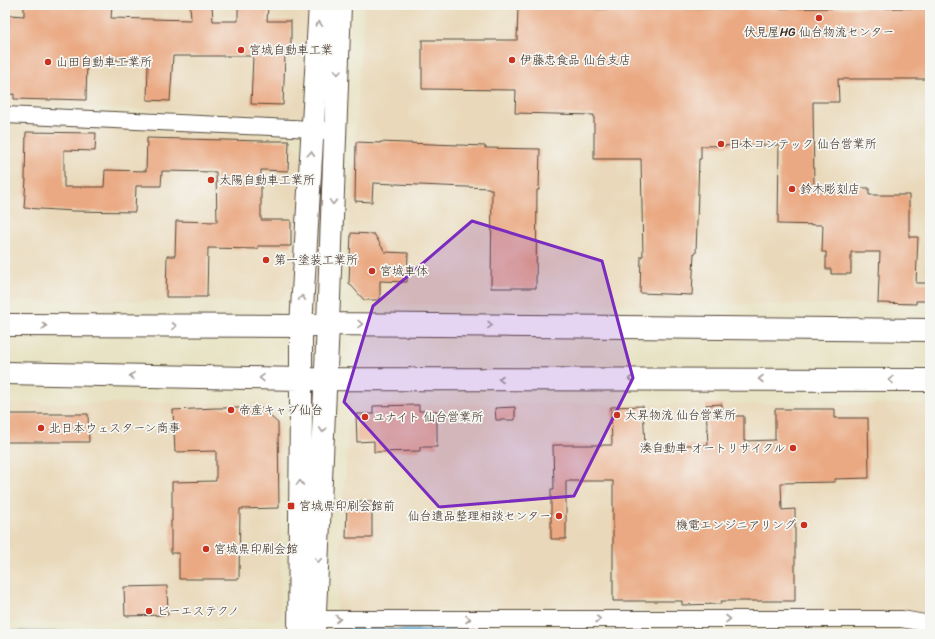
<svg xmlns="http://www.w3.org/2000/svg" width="935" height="639" font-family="Sriracha,'Klee One',sans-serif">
<rect width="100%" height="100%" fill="#f6f6f2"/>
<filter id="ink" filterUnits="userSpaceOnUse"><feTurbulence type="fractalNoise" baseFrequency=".025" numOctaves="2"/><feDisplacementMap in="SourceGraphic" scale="8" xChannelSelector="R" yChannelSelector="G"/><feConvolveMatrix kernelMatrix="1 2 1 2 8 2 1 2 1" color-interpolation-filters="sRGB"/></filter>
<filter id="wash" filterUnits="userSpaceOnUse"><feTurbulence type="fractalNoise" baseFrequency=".012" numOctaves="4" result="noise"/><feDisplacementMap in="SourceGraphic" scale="16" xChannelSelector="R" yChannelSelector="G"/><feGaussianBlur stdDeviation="0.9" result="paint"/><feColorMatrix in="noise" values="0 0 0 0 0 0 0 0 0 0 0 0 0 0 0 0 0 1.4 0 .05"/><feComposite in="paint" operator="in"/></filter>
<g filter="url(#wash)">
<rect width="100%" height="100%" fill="#e8e3c4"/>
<!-- built -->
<path fill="#e9d9ba" d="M 5,5 L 309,5 L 304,116 L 5,104 Z
M 364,5 L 930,5 L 930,304 L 366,305 L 345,282 Z
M 5,123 L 286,136 L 302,154 L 296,285 L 277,301 L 5,301 Z
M 5,403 L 265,403 L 283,422 L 280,620 L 5,622 Z
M 366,404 L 930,404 L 930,613 L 336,611 L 349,422 Z"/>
<!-- water -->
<path fill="#60add9" stroke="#4e6c7c" d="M 333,628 L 741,634 L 333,634 Z
M 5,631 L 246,634 L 5,634 Z"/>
<g id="blocks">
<!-- building -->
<path fill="#eaa982" d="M 24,5 L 112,5 L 111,18 L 191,20 L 190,5 L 212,5 L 213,21 L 238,21 L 238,5 L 268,5 L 267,21 L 291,21 L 291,56 L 285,56 L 283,105 L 251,104 L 253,56 L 173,56 L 170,101 L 147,100 L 148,64 L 147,64 L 147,61 L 87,59 L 86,100 L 51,99 L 51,100 L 14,99 L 14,94 L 5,95 L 5,69 L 7,69 L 9,15 L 24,16 Z
M 518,5 L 569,6 L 569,5 L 595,5 L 595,9 L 915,8 L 915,5 L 930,5 L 930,79 L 838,79 L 839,102 L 813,102 L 814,187 L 869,188 L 869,195 L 909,195 L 909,237 L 918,237 L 916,283 L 930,283 L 930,301 L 916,301 L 916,304 L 878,303 L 880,252 L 851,252 L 851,274 L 831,274 L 831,269 L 826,269 L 826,252 L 822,252 L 823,225 L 778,224 L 779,145 L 701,146 L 701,159 L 699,159 L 696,253 L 694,253 L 692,295 L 640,293 L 641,256 L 643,256 L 641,159 L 594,159 L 594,115 L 515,113 L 516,90 L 422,89 L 422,40 L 517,40 Z
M 26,132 L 96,133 L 95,151 L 64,150 L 64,187 L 104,187 L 105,170 L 146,171 L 147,138 L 263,141 L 289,141 L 288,171 L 261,170 L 261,220 L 291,220 L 291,246 L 258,246 L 258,249 L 208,248 L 207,297 L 166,297 L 167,256 L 175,256 L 176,221 L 217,222 L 216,172 L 162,171 L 161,186 L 136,186 L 135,212 L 73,211 L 24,208 L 26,179 L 25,179 Z
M 356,142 L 380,143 L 380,142 L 485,146 L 485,148 L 540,149 L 539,190 L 537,190 L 536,288 L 491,288 L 492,189 L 489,189 L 489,188 L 373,183 L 372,202 L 355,201 Z
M 351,233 L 374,234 L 385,252 L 408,253 L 407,282 L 380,281 L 380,300 L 364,300 L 349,283 Z
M 722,404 L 722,416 L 744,416 L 744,441 L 775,440 L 775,409 L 835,409 L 835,418 L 868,418 L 869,478 L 835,479 L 835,482 L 781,483 L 782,510 L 795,509 L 795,601 L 721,601 L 721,604 L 682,605 L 682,601 L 613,601 L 613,481 L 566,481 L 566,539 L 551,539 L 551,489 L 554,489 L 553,445 L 612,445 L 611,407 L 643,406 L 645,447 L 681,447 L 681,445 L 708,445 L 706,405 Z
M 419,405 L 419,411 L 437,411 L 437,447 L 420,447 L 420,451 L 374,452 L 374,441 L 357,442 L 356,414 L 373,414 L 373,406 Z
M 515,407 L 515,420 L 496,420 L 495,408 Z
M 215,408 L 261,408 L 278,423 L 279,508 L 240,509 L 239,579 L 179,579 L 179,553 L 171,553 L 171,521 L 172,521 L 172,482 L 216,481 L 216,451 L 175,452 L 173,410 Z
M 5,414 L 88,414 L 89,442 L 5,442 Z
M 347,501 L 372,501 L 372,538 L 346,538 Z
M 167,586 L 168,615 L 125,616 L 124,587 Z"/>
</g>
</g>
<g filter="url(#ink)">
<use href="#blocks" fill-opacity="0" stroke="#554637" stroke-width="1"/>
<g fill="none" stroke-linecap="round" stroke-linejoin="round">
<defs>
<path id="street" d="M 5,115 L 313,129 L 323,131
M 305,620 L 315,619 L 902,619 L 930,624"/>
<path id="secondary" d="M 5,325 L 301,326 L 328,324 L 930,330
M 5,373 L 301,379 L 930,380
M 299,634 L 301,408 L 301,326 L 320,5
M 314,634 L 328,324 L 340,5"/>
</defs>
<!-- street casing -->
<use href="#street" stroke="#554637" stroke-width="18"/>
<!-- secondary casing -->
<use href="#secondary" stroke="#554637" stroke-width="24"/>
<!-- street -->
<use href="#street" stroke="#fff" stroke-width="16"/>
<!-- secondary -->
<use href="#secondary" stroke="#fff" stroke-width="22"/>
</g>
<!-- one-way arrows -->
<defs><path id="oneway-chevron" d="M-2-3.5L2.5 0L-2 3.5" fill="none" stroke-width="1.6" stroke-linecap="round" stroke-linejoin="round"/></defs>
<g stroke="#a79f9a">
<use href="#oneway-chevron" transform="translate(319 24) rotate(-87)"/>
<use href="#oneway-chevron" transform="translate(338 72) rotate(92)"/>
<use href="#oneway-chevron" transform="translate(311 154) rotate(-87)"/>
<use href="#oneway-chevron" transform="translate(333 202) rotate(92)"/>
<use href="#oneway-chevron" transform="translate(302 298) rotate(-87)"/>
<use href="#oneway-chevron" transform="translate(360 324) rotate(1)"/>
<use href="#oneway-chevron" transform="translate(490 325) rotate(1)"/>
<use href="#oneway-chevron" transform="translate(44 326)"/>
<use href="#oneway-chevron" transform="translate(174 326)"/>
<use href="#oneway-chevron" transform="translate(132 376) rotate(-179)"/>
<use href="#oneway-chevron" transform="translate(262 378) rotate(-179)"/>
<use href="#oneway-chevron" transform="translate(501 379) rotate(-180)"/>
<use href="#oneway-chevron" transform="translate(631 379) rotate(-180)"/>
<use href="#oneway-chevron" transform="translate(761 379) rotate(-180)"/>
<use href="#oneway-chevron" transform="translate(891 380) rotate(-180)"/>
<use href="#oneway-chevron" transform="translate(323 430) rotate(93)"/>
<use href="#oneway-chevron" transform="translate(300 483) rotate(-89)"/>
<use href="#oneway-chevron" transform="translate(318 560) rotate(93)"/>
<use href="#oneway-chevron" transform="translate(338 619)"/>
<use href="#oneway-chevron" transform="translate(468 619)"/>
<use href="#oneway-chevron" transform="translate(598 619)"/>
<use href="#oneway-chevron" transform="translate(728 619)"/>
</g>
</g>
<!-- marked area -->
<path fill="#7b2cbf" fill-opacity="0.2" stroke="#7b2cbf" stroke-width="3" stroke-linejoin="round" d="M 472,221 L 602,261 L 633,378 L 574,496 L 439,507 L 344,402 L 373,306 Z"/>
<!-- markers -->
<g fill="#c8321e" stroke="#f6f6f2" stroke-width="1.5">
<circle cx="819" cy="18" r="4"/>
<circle cx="241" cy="50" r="4"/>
<circle cx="512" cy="60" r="4"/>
<circle cx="48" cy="62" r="4"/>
<circle cx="721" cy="144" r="4"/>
<circle cx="211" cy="180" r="4"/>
<circle cx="792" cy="189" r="4"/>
<circle cx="266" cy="260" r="4"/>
<circle cx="372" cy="271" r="4"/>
<circle cx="231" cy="410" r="4"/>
<circle cx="617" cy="415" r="4"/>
<circle cx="365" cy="417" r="4"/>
<circle cx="41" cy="428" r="4"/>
<circle cx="793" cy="448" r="4"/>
<rect x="287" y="502" width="8" height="8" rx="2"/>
<circle cx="559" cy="516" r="4"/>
<circle cx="804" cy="525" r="4"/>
<circle cx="206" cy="549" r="4"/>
<circle cx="149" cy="611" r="4"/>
</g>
<g text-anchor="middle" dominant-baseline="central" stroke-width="3.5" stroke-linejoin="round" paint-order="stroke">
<!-- poi labels -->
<g font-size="12" fill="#3b2a1e" stroke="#f6f6f2" text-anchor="start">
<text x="819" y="32" text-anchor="middle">伏見屋HG 仙台物流センター</text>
<text x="249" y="50">宮城自動車工業</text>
<text x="520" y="60">伊藤忠食品 仙台支店</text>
<text x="56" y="62">山田自動車工業所</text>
<text x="729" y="144">日本コンテック 仙台営業所</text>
<text x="219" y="180">太陽自動車工業所</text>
<text x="800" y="189">鈴木彫刻店</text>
<text x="274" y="260">第一塗装工業所</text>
<text x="380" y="271">宮城車体</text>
<text x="239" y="410">帝産キャブ仙台</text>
<text x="625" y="415">大昇物流 仙台営業所</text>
<text x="373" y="417">ユナイト 仙台営業所</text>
<text x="49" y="428">北日本ウェスターン商事</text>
<text x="785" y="448" text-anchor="end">湊自動車 オートリサイクル</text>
<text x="299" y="506">宮城県印刷会館前</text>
<text x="551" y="516" text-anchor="end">仙台遺品整理相談センター</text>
<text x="796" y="525" text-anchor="end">機電エンジニアリング</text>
<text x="214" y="549">宮城県印刷会館</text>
<text x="157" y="611">ビーエステクノ</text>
</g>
</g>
<!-- margin -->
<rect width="935" height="639" fill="none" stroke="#f6f6f2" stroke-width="20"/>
</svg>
